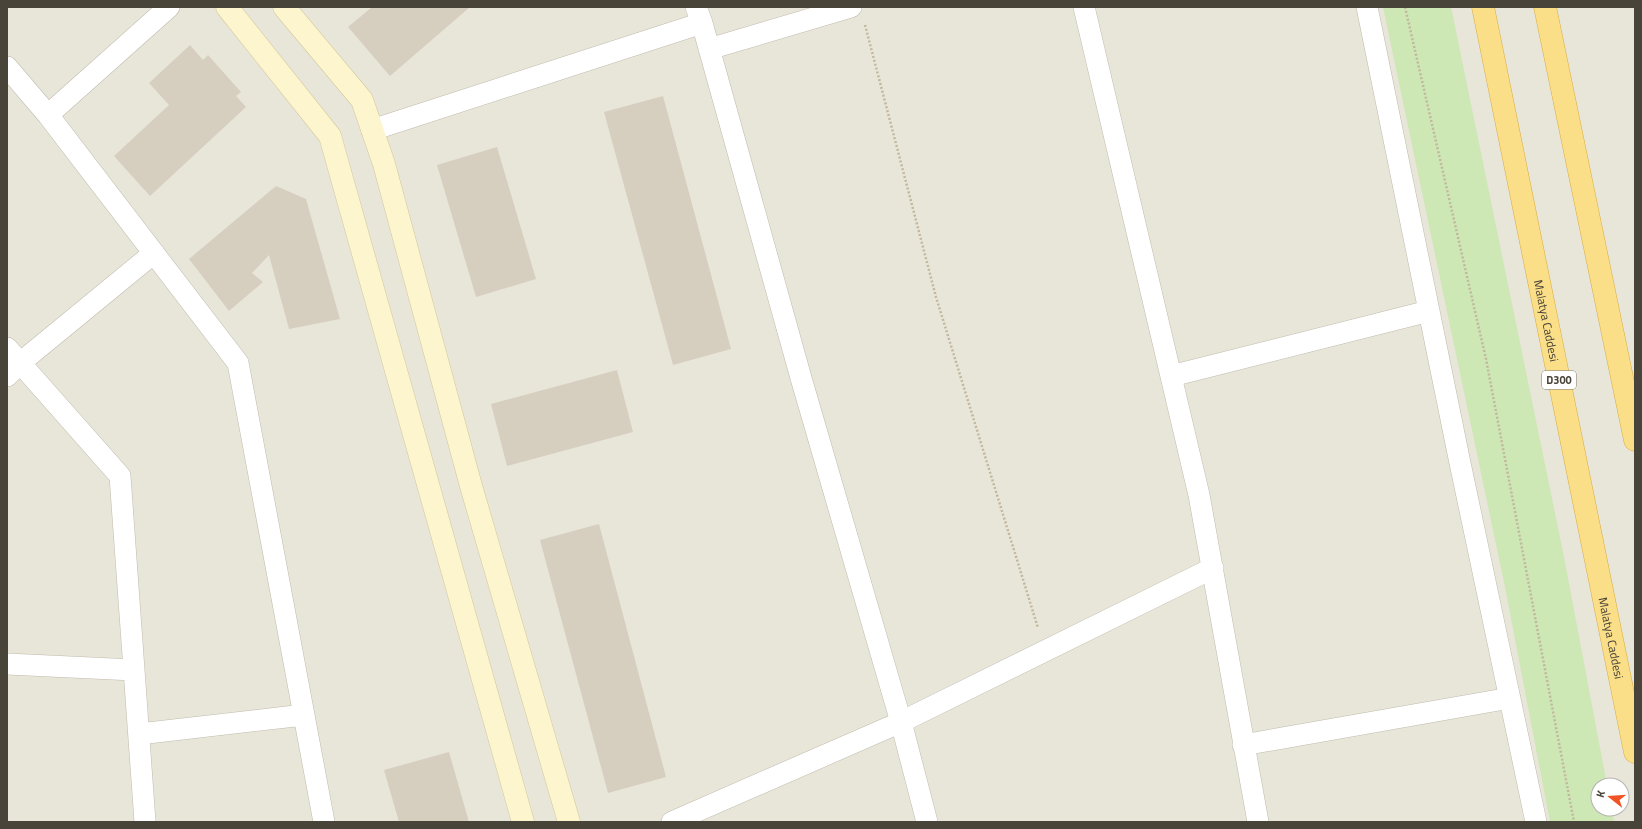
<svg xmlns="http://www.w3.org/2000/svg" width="1642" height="829" font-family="'Titillium Web',sans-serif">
<rect width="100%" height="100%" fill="#f5f2eb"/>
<!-- residential -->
<path fill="#e8e5d9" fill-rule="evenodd" d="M 7,7 L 1635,7 L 1635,822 L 7,822 ZM 1598,785 L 1622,785 L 1622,809 L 1598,809 Z"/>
<!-- green -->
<path fill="#cde7b5" d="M 1383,7 L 1451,7 L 1564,557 L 1607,785 L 1598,785 L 1598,809 L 1612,809 L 1614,822 L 1550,822 L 1505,587 Z"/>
<!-- building -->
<path fill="#d6cfc0" d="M 372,7 L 470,7 L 390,76 L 348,27 Z
M 190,45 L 203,60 L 208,55 L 241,92 L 236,96 L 246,107 L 150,196 L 114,156 L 169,105 L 149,83 Z
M 663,96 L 731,349 L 673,365 L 604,112 Z
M 497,147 L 536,279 L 476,297 L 437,165 Z
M 276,186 L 306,199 L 340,319 L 289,329 L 269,255 L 252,273 L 263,282 L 229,311 L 189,259 Z
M 617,370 L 633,432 L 507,466 L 491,404 Z
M 599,524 L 666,777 L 608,793 L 540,540 Z
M 449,752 L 469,822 L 399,822 L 384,770 Z"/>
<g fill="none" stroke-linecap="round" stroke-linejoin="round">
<defs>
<path id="minor" d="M 696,7 L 702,23 L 801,378 L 901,722 L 927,822
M 1084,7 L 1199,495 L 1258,822
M 1367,7 L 1460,463 L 1536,822
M 709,49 L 851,7
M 7,67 L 48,115 L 238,363 L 324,822
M 48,115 L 169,7
M 372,130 L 702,23
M 7,348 L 120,476 L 145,822
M 7,376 L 20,363 L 154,253
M 1171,376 L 1429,311
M 7,664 L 134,670
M 139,734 L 304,715
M 1243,745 L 1510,698
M 672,822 L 901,722 L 1213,568"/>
<path id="secondary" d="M 227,7 L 330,136 L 523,822
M 284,7 L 362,100 L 384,164 L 471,486 L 569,822"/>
<g id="trunk">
<path id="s1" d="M 1483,7 L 1635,752"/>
<path d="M 1545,7 L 1635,440"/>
</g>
</defs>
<!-- minor casing -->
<use href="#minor" stroke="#c0bbad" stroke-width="22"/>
<!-- secondary casing -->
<use href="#secondary" stroke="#d3c89c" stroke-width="23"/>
<!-- trunk casing -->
<use href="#trunk" stroke="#d8ac41" stroke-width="23"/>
<!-- path -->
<path stroke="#c1b89f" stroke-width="2.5" stroke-dasharray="2 2" stroke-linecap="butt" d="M 1405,7 L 1486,359 L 1574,822
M 865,25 L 936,297 L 1038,628"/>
<!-- minor -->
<use href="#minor" stroke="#fff" stroke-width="21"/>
<!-- secondary -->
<use href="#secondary" stroke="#fdf5cd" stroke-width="22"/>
<!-- trunk -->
<use href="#trunk" stroke="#fade88" stroke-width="22"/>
</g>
<g text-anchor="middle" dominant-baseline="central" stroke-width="3.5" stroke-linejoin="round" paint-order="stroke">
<!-- shield labels -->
<rect fill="#fff" stroke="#807c74" stroke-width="1" x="1542" y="371" width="34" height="18" rx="3"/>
<g font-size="11" font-weight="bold" fill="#494439">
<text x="1559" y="380">D300</text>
</g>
<!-- street labels -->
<g font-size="12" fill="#494439" stroke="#fff">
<text stroke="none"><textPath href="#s1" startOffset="320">Malatya Caddesi</textPath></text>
<text stroke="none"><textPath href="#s1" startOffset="644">Malatya Caddesi</textPath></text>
</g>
</g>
<!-- border -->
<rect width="1642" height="829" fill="none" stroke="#494439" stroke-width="16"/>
<!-- north arrow -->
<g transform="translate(1610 797) rotate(287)"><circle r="19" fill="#ffffff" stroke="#b6b4b0"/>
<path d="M0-3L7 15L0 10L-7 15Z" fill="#f25324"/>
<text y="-6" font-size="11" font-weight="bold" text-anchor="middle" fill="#494439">K</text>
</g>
</svg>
